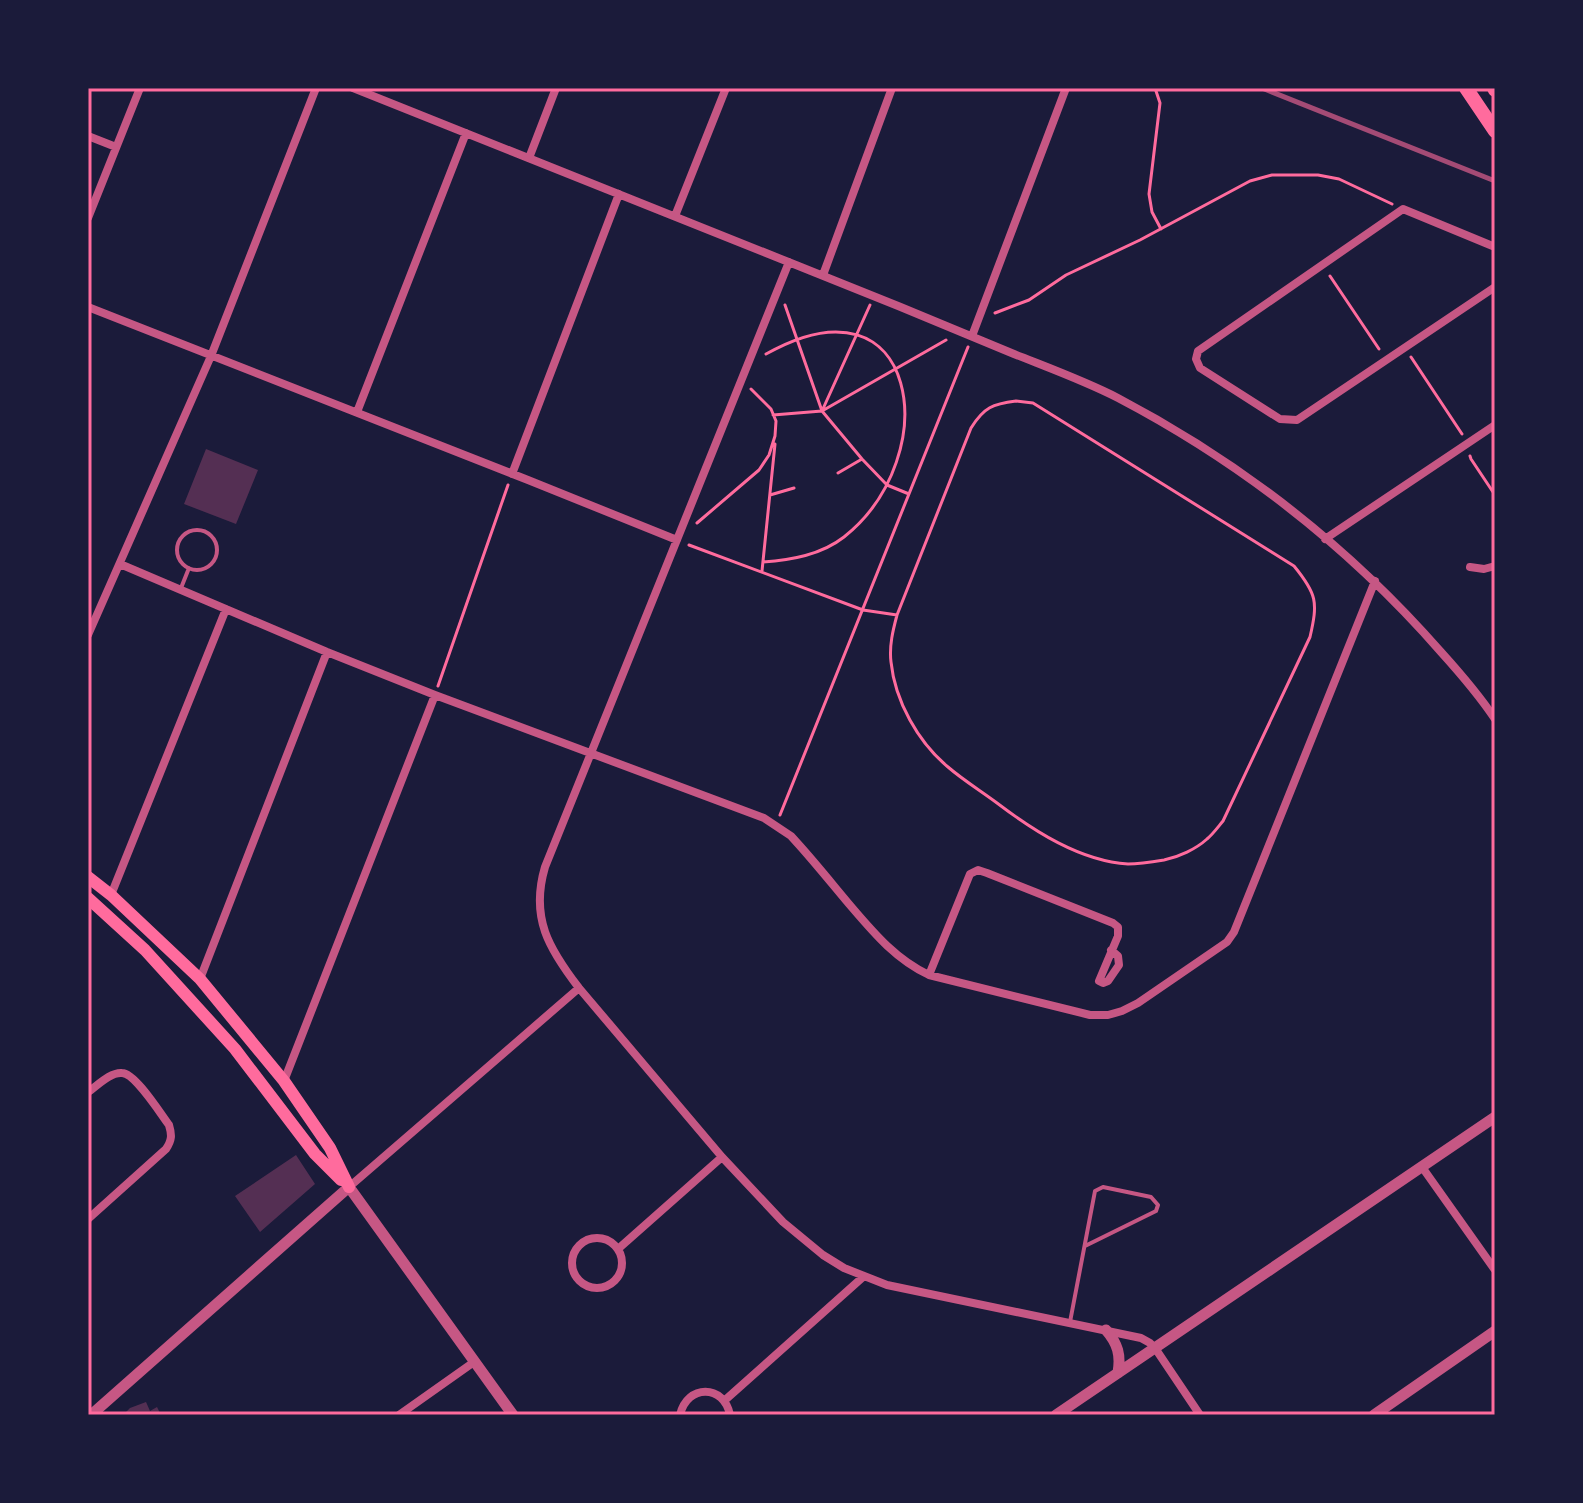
<svg xmlns="http://www.w3.org/2000/svg" width="1583" height="1503" font-family="Mulish,sans-serif">
<rect width="100%" height="100%" fill="#1b1b3a"/>
<!-- building -->
<path fill="#542f53" d="M 206,449 L 258,470 L 236,524 L 184,504 Z
M 296,1155 L 315,1184 L 260,1232 L 235,1196 Z
M 146,1402 L 150,1411 L 157,1407 L 161,1415 L 123,1415 L 130,1408 Z"/>
<g fill="none" stroke-linecap="round" stroke-linejoin="round">
<!-- path -->
<path stroke="#ff6b9d" stroke-width="3" d="M 1155,88 L 1160,103 L 1149,194 L 1152,212 L 1161,229
M 1330,276 L 1379,349
M 785,305 L 822,411 L 862,459 L 887,485 L 909,494
M 995,313 L 1029,300 L 1066,275 L 1140,240 L 1250,181 L 1272,175 L 1318,175 L 1339,179 L 1392,204
M 1411,357 L 1462,434
M 1016,401 L 1033,403 L 1294,566 C 1317,594 1318,602 1310,637 L 1223,821 C 1218,827 1213,834 1207,839 C 1196,849 1179,857 1164,860 C 1152,862 1140,864 1128,864 C 1080,861 1034,831 997,803 C 981,791 963,780 948,767 C 918,742 895,701 891,662 C 889,646 893,630 897,615 L 971,428 C 984,407 993,404 1016,401 Z
M 822,411 L 870,305
M 773,415 L 822,411 L 946,340
M 1470,456 L 1471,459 L 1495,495
M 838,473 L 862,459
M 770,495 L 794,488
M 697,523 L 759,470 L 769,455 L 775,436 L 776,421 L 771,409 L 751,389
M 689,545 L 863,610 L 897,615
M 763,562 C 791,560 821,555 844,537 C 946,456 919,268 766,354
M 762,571 L 775,444
M 438,686 L 508,485
M 780,815 L 968,347"/>
<!-- service -->
<path stroke="#c65784" stroke-width="4" d="M177 550a20 20 0 1 1 40 0a20 20 0 1 1-40 0Z
M 181,588 L 189,568
M 1070,1322 L 1095,1191 L 1103,1187 L 1151,1197 L 1158,1205 L 1156,1211 L 1085,1246"/>
<!-- minor -->
<path stroke="#c65784" stroke-width="8" d="M 353,88 C 497,145 641,204 786,261 C 862,291 938,322 1014,354 C 1049,368 1085,381 1118,398 C 1240,462 1350,548 1441,652 C 1460,673 1479,695 1495,719
M 88,136 L 116,147
M 529,158 L 556,88
M 675,216 L 726,88
M 88,218 L 140,88
M 1495,247 L 1403,209 L 1198,351 L 1196,359 L 1200,368 L 1280,419 L 1297,420 L 1495,287
M 789,262 L 545,867 C 530,918 549,949 579,988 L 722,1157 L 783,1222 L 823,1255 L 844,1268 L 887,1285 L 1141,1338 L 1150,1343 L 1155,1348 L 1200,1415
M 823,275 L 892,88
M 88,307 L 528,480 L 677,540
M 972,336 L 1066,88
M 357,412 L 466,133
M 512,474 L 619,194
M 1325,539 L 1495,425
M 120,564 L 327,652 L 435,695 L 764,818 L 791,836 L 800,846 C 817,865 833,885 849,904 C 873,932 895,959 929,975 L 1090,1015 L 1108,1015 L 1122,1011 L 1138,1003 L 1227,942 L 1234,932 L 1375,581
M 1470,567 L 1484,569 L 1495,566
M 88,635 L 211,356 L 316,88
M 111,895 L 226,609
M 929,975 L 970,874 L 978,870 L 987,873 L 1113,923 L 1118,927 L 1118,936 L 1099,981 L 1103,983 L 1108,981 L 1119,965 L 1118,956 L 1111,950
M 200,979 L 327,652
M 284,1081 L 435,695
M 88,1092 C 97,1086 110,1072 122,1073 C 135,1073 160,1113 169,1125 C 172,1135 172,1140 166,1149 L 88,1219
M 1422,1167 L 1495,1270
M 349,1187 L 579,988
M572 1263a25 25 0 1 1 50 0a25 25 0 1 1-50 0Z
M 618,1249 L 722,1157
M 724,1401 L 863,1277
M 399,1415 L 474,1362
M 680,1415 C 687,1384 724,1384 730,1415"/>
<!-- tertiary -->
<path stroke="#c65784" stroke-width="11" d="M 1106,1330 C 1118,1344 1121,1355 1118,1373
M 91,1415 L 349,1187 L 513,1415
M 1056,1415 L 1495,1117
M 1374,1415 L 1495,1331"/>
<!-- secondary -->
<path stroke="#ff6b9d" stroke-width="12" d="M 88,877 L 111,895 L 200,979 L 284,1081 L 330,1148 L 349,1187
M 88,898 L 145,950 L 235,1049 L 315,1154 L 341,1180"/>
<!-- primary -->
<path stroke="#ff6b9d" stroke-width="14" d="M 1466,88 L 1495,131
M 1494,88 L 1495,90"/>
<!-- rail -->
<path stroke="#a44b75" stroke-width="5" d="M 1262,88 L 1495,181"/>
</g>
<!-- border -->
<rect width="1583" height="1503" fill="none" stroke="#1b1b3a" stroke-width="180"/>
<rect x="90" y="90" width="1403" height="1323" fill="none" stroke="#ff6b9d" stroke-width="3"/>
</svg>
